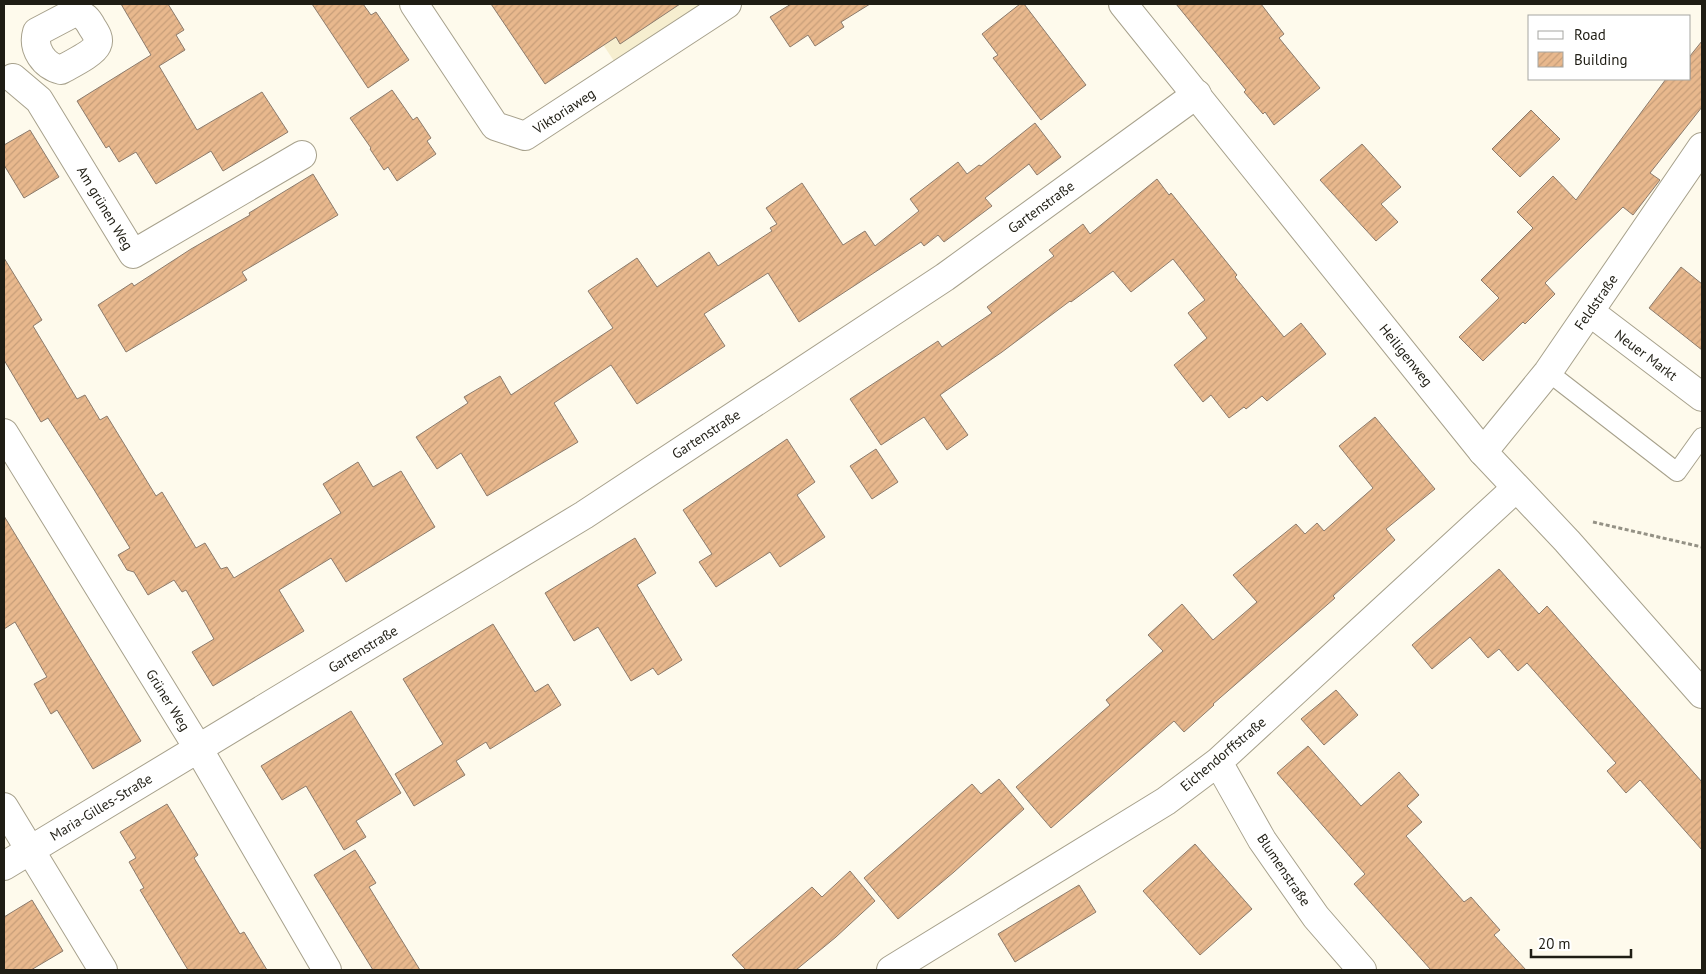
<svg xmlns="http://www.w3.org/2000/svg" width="1706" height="974" font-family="'PT Sans',sans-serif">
<defs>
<pattern id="building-hatch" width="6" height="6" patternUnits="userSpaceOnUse" patternTransform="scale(1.25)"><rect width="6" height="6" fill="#e8b88d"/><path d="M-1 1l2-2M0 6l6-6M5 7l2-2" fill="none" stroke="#c79e79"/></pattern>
</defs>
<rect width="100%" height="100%" fill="#fefaec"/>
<!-- built -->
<path fill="#f6eecf" d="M 576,4 L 706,4 L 616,64 Z"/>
<!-- building -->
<path fill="url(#building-hatch)" stroke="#8c7b6c" d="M 121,4 L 168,4 L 184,30 L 176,35 L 185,50 L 159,66 L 197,130 L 262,92 L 288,132 L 223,171 L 211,151 L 156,184 L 136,152 L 119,162 L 109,146 L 106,148 L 77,101 L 151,55 Z
M 312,4 L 363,4 L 371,15 L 376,12 L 409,60 L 368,88 Z
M 491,4 L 680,4 L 620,44 L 616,37 L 545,84 Z
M 791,4 L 870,4 L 841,22 L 844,27 L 815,46 L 808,35 L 790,47 L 770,17 Z
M 1020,4 L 1024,4 L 1086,85 L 1041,120 L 993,58 L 998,55 L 982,34 Z
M 1176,4 L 1261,4 L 1284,34 L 1279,38 L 1320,88 L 1274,125 L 1265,112 L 1263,114 L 1244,92 L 1246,90 Z
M 1702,41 L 1702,107 L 1650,173 L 1660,180 L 1633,215 L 1623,207 L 1545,283 L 1555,294 L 1525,324 L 1523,322 L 1483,361 L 1459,337 L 1499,298 L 1481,280 L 1533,228 L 1517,212 L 1553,176 L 1576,200 L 1666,79 L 1690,79 L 1690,56 Z
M 392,90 L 413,120 L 417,117 L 431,138 L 427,141 L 436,154 L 397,181 L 388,167 L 384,170 L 370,149 L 371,148 L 350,118 Z
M 1531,110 L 1560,139 L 1520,177 L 1492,149 Z
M 1035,123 L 1061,157 L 1037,175 L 1029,164 L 985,198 L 992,206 L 944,242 L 938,235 L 924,246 L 921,242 L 799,322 L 768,273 L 704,314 L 725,346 L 637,404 L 611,365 L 554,403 L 578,442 L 487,496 L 461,453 L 437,469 L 416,437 L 468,403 L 464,397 L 500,376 L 511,395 L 613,328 L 588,291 L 637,258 L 657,287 L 709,252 L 718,266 L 772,231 L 770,228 L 777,224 L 766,208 L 802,183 L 843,245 L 865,231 L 875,246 L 919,211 L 910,199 L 958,162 L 967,174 L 979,165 L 981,166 Z
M 30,130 L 59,177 L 24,198 L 4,165 L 4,145 Z
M 1362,144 L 1401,187 L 1381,204 L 1398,222 L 1376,241 L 1320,180 Z
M 313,174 L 338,215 L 242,272 L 247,280 L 126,352 L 98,305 L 132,283 L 134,286 L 191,249 L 250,215 L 249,213 Z
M 1157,179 L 1169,195 L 1171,193 L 1237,275 L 1235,277 L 1284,337 L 1301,323 L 1326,354 L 1267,401 L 1262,396 L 1246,409 L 1244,407 L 1229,418 L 1211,395 L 1203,402 L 1174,365 L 1207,338 L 1188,313 L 1205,300 L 1173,259 L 1131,292 L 1113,271 L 1071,302 L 1070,301 L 1002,352 L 940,395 L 968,435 L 947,450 L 924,417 L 881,445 L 850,399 L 938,341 L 942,347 L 992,313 L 987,307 L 1054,256 L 1049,250 L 1083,224 L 1090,234 Z
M 4,258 L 42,320 L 33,326 L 77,399 L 85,395 L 100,420 L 107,416 L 156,496 L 162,492 L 196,548 L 205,543 L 221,569 L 227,567 L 234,578 L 341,513 L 323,484 L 358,462 L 373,487 L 401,471 L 435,527 L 346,582 L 331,558 L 279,590 L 304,631 L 213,686 L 192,652 L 214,639 L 186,590 L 182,592 L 174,580 L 148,595 L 134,572 L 127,570 L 118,555 L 130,548 L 93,488 L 48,418 L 41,422 L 4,360 Z
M 1681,267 L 1702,284 L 1702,350 L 1649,308 Z
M 1375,417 L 1435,489 L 1386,529 L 1395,540 L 1333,596 L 1335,598 L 1213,704 L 1214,705 L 1184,732 L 1174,721 L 1051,828 L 1016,787 L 1110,705 L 1106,700 L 1163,651 L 1148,635 L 1182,604 L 1213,640 L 1257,602 L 1233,575 L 1296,524 L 1305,534 L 1317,523 L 1324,531 L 1373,488 L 1339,446 Z
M 787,439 L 815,482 L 797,495 L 825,537 L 780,567 L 770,552 L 716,587 L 699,562 L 712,554 L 683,510 Z
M 876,449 L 898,482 L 872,499 L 850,466 Z
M 4,516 L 141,741 L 93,769 L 57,710 L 51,714 L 34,684 L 47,677 L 15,622 L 4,629 Z
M 635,538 L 656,573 L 637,585 L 682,660 L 658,675 L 653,668 L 631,681 L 598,627 L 574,641 L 545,593 Z
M 1499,569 L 1539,614 L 1547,606 L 1702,782 L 1702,850 L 1640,780 L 1626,793 L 1607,771 L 1616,763 L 1527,663 L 1518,671 L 1499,649 L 1488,658 L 1470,637 L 1432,669 L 1412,645 Z
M 493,624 L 535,692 L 548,684 L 561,705 L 490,749 L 486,742 L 456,761 L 465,775 L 414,806 L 395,774 L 443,744 L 403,679 Z
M 1336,690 L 1358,715 L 1324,745 L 1301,719 Z
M 351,711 L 401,793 L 356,821 L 366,837 L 344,850 L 306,786 L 282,800 L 261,766 Z
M 1308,746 L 1361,806 L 1399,772 L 1419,795 L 1407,806 L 1422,822 L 1406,836 L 1464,902 L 1471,897 L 1485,913 L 1500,930 L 1494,935 L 1526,970 L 1431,970 L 1354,884 L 1365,874 L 1277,773 Z
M 999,779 L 1024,809 L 954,872 L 898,919 L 864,878 L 972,784 L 981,794 Z
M 167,804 L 198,855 L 194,858 L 240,934 L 244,932 L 267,970 L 188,970 L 140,890 L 144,888 L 129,862 L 136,858 L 120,832 Z
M 1195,844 L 1252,909 L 1200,955 L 1143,891 Z
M 355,850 L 376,883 L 369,887 L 420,970 L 373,970 L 314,875 Z
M 850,871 L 875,901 L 836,937 L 796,970 L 746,970 L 732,955 L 812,887 L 822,897 Z
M 1079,885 L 1096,912 L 1015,962 L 998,934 Z
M 32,900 L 63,951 L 31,970 L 4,970 L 4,917 Z"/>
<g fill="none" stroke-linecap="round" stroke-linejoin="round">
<defs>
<path id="service" d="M 1548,372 L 1677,472 L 1702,437"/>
<path id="minor" d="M 414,4 L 495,126 L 525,136 L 727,4
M 75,12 C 84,15 88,19 92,27 C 96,33 100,39 97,45 C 93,54 69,65 61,70 C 44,66 32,49 37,32 Z
M 13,78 L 39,100 L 133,254 L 302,155
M 1590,312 L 1702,397
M 4,433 L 198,748 L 327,970
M 1483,452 L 1548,372 L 1702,147
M 1218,762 L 1262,840 L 1316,917 L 1362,970
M 4,807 L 103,970
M 4,866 L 584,515 L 945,277 L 1197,94
M 891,970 L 1166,801 L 1218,762 L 1516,488"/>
<path id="tertiary" d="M 1123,4 L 1483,452 L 1567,541 L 1702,694"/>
</defs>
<!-- service casing -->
<use href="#service" stroke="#a7a18c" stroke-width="20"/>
<!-- minor casing -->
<use href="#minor" stroke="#a7a18c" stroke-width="30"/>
<!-- tertiary casing -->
<use href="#tertiary" stroke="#a7a18c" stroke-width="30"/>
<!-- path -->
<path stroke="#949185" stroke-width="3" stroke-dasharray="4 2.5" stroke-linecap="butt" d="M 1593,522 L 1702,547"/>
<!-- service -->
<use href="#service" stroke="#fff" stroke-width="18"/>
<!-- minor -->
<use href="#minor" stroke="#fff" stroke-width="28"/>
<!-- tertiary -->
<use href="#tertiary" stroke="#fff" stroke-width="28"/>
</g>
<g text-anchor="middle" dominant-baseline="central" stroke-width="4" stroke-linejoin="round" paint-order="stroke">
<!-- street labels -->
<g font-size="14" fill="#1f1d14" stroke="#fff">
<text transform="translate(564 111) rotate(-33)">Viktoriaweg</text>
<text transform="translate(1041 207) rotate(-36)">Gartenstraße</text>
<text transform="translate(105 208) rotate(59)">Am grünen Weg</text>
<text transform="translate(1596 302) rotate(-55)">Feldstraße</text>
<text transform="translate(1406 355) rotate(51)">Heiligenweg</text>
<text transform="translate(1646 355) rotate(37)">Neuer Markt</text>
<text transform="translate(706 434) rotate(-33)">Gartenstraße</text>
<text transform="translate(363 649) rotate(-31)">Gartenstraße</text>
<text transform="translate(168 700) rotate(58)">Grüner Weg</text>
<text transform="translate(1223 754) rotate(-40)">Eichendorffstraße</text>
<text transform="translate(101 807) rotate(-31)">Maria-Gilles-Straße</text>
<text transform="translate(1284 870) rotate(56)">Blumenstraße</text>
</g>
</g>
<!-- border -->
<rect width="1706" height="974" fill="none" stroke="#1f1d14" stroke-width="10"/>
<!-- legend -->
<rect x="1528" y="15" width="162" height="65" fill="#ffffff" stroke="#a5a5a1"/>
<rect x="1538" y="31" width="25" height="8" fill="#ffffff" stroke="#a5a5a1"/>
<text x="1574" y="40" font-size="15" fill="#1f1d14">Road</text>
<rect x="1538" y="52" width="25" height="15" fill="url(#building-hatch)" stroke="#a5a5a1"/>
<text x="1574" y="65" font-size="15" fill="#1f1d14">Building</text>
<!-- scale -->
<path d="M1531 949v8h100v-8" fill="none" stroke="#1f1d14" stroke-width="2.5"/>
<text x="1538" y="949" font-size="15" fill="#1f1d14" stroke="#ffffff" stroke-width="4" paint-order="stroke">20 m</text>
</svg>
